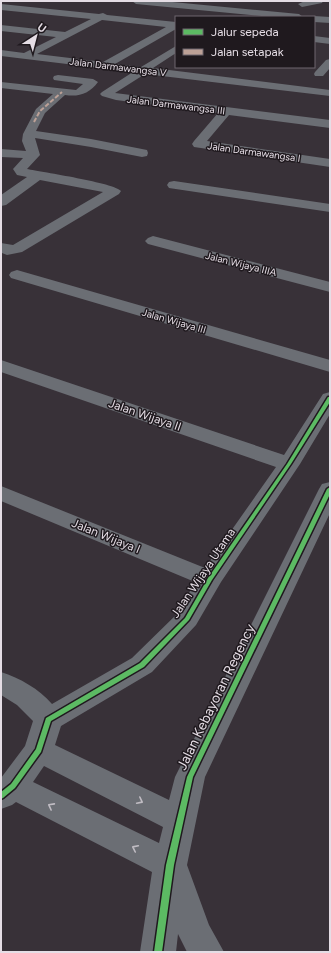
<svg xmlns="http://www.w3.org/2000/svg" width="331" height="953" font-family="Figtree,sans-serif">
<rect width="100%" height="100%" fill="#383138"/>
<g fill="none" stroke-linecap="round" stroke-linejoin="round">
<!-- minor -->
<path fill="#6b6e74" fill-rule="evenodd" d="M 132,1 L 162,1 L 299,14 L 303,17 L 272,17 L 136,4 Z
M 305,1 L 323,1 L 322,3 L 302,7 L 298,4 Z
M 1,4 L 99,14 L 103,13 L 107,15 L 176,22 L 176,29 L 115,64 L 141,67 L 176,46 L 176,53 L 153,68 L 330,90 L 330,96 L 145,74 L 115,93 L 330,120 L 330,128 L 229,115 L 207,141 L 330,159 L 330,167 L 194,147 L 192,144 L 194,141 L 218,113 L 116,100 L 102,96 L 100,94 L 102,92 L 133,72 L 1,56 L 1,50 L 24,53 L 56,37 L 1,31 L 1,25 L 65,32 L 91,19 L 1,10 ZM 102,20 L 166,27 L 103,62 L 37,54 Z
M 314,16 L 330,17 L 330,23 L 314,22 L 314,17 L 311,17 Z
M 314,36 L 330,38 L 330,44 L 314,42 Z
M 330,59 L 330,68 L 323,76 L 315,76 L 314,74 L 315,72 L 326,60 Z
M 58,75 L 93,79 L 98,82 C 89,94 79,97 65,95 L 45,113 L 36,131 L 91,139 L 142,149 L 147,150 L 148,153 L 147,156 L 142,157 L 91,147 L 35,138 L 40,155 L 27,169 C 42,172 115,183 121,191 L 119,194 L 22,252 L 7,255 L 2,253 L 1,243 L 13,245 L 103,192 L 40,180 L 6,205 L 1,206 L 1,195 L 27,177 L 17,175 L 13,169 L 23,158 L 1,157 L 1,149 L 26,151 L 22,141 L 23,134 L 36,109 L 53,94 L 1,88 L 1,82 L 76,90 L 83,84 L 54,80 L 53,78 L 54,76 Z
M 174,181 L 330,204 L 330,212 L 169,188 L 167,185 L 169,182 Z
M 153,236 L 330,282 L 330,292 L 148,244 L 145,241 L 148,238 Z
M 17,270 L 330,360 L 330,372 L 11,278 L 9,275 L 11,272 Z
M 1,360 L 284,455 L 323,394 L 330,392 L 330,414 L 300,464 L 221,582 L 196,625 L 152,672 L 61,726 L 55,745 L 169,800 L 175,777 L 319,489 L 322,484 L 330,482 L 330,513 L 205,777 L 187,865 L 209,925 L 224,952 L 187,952 L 178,934 L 176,952 L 140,952 L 152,872 L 16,802 L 12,805 L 1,809 L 1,778 L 25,746 L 33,721 L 17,705 L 1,695 L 1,672 C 20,678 39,689 52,704 L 132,658 L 178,613 L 195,582 L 1,501 L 1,486 L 205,568 L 276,467 L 1,372 ZM 44,766 L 163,827 L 159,843 L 33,782 Z"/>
<!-- quiet -->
<path stroke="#bda197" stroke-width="2" stroke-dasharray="4.5 2" stroke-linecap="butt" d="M 34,122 L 40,111 L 62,92"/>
<defs>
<path id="cycleway" d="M 328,397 L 330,397 L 330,402 L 291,464 L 212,580 L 189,620 L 144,667 L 51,721 L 41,752 L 15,788 L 3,798 L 1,799 L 1,792 L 11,784 L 36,749 L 46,718 L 140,663 L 185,618 L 208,578 L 287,464 Z
M 330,487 L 330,494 L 193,777 L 174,865 L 162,952 L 154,952 L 166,865 L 187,777 L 327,489 Z"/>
</defs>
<!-- cycleway casing -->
<use href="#cycleway" stroke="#1f191e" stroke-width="3"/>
<!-- cycleway -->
<use href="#cycleway" fill="#5cba63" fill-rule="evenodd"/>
</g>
<!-- one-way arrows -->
<defs><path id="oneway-chevron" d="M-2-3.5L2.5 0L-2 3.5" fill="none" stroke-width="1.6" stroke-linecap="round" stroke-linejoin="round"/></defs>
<g stroke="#c0bcc3">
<use href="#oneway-chevron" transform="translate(140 801) rotate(27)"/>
<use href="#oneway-chevron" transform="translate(51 806) rotate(-152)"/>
<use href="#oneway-chevron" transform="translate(135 848) rotate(-154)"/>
</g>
<g text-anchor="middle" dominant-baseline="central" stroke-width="3" stroke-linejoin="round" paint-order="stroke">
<!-- far-street labels -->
<g font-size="10" fill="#e5dde5" stroke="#1f191e">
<text transform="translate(118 67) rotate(7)">Jalan Darmawangsa V</text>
<text transform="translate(176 105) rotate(7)">Jalan Darmawangsa III</text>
<text transform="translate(254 152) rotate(8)">Jalan Darmawangsa I</text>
<text transform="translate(241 264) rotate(14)">Jalan Wijaya IIIA</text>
<text transform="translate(174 321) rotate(16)">Jalan Wijaya III</text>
</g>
<!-- street labels -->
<g font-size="12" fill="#e5dde5" stroke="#1f191e">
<text transform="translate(145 415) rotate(19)">Jalan Wijaya II</text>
<text transform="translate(106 536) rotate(22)">Jalan Wijaya I</text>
<text transform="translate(203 573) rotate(-56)">Jalan Wijaya Utama</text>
</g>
<!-- near-street labels -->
<g font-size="14" fill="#e5dde5" stroke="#1f191e">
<text transform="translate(216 697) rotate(-64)">Jalan Kebayoran Regency</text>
</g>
</g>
<!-- border -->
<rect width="331" height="953" fill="none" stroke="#e5dde5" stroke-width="4"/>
<!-- legend -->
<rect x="175" y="16" width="140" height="52" fill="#1f191e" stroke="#6e676e"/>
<rect x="183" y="29" width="20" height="6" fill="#5cba63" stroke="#6e676e"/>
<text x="211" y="36" font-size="12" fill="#e5dde5">Jalur sepeda</text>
<rect x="183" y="49" width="20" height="6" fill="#bda197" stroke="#6e676e"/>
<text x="211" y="56" font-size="12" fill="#e5dde5">Jalan setapak</text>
<!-- north arrow -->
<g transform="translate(36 36) rotate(36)" stroke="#1f191e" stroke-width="3" paint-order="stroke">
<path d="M0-3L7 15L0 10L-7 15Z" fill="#e5dde5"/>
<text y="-6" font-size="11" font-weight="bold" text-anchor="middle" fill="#e5dde5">U</text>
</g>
</svg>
